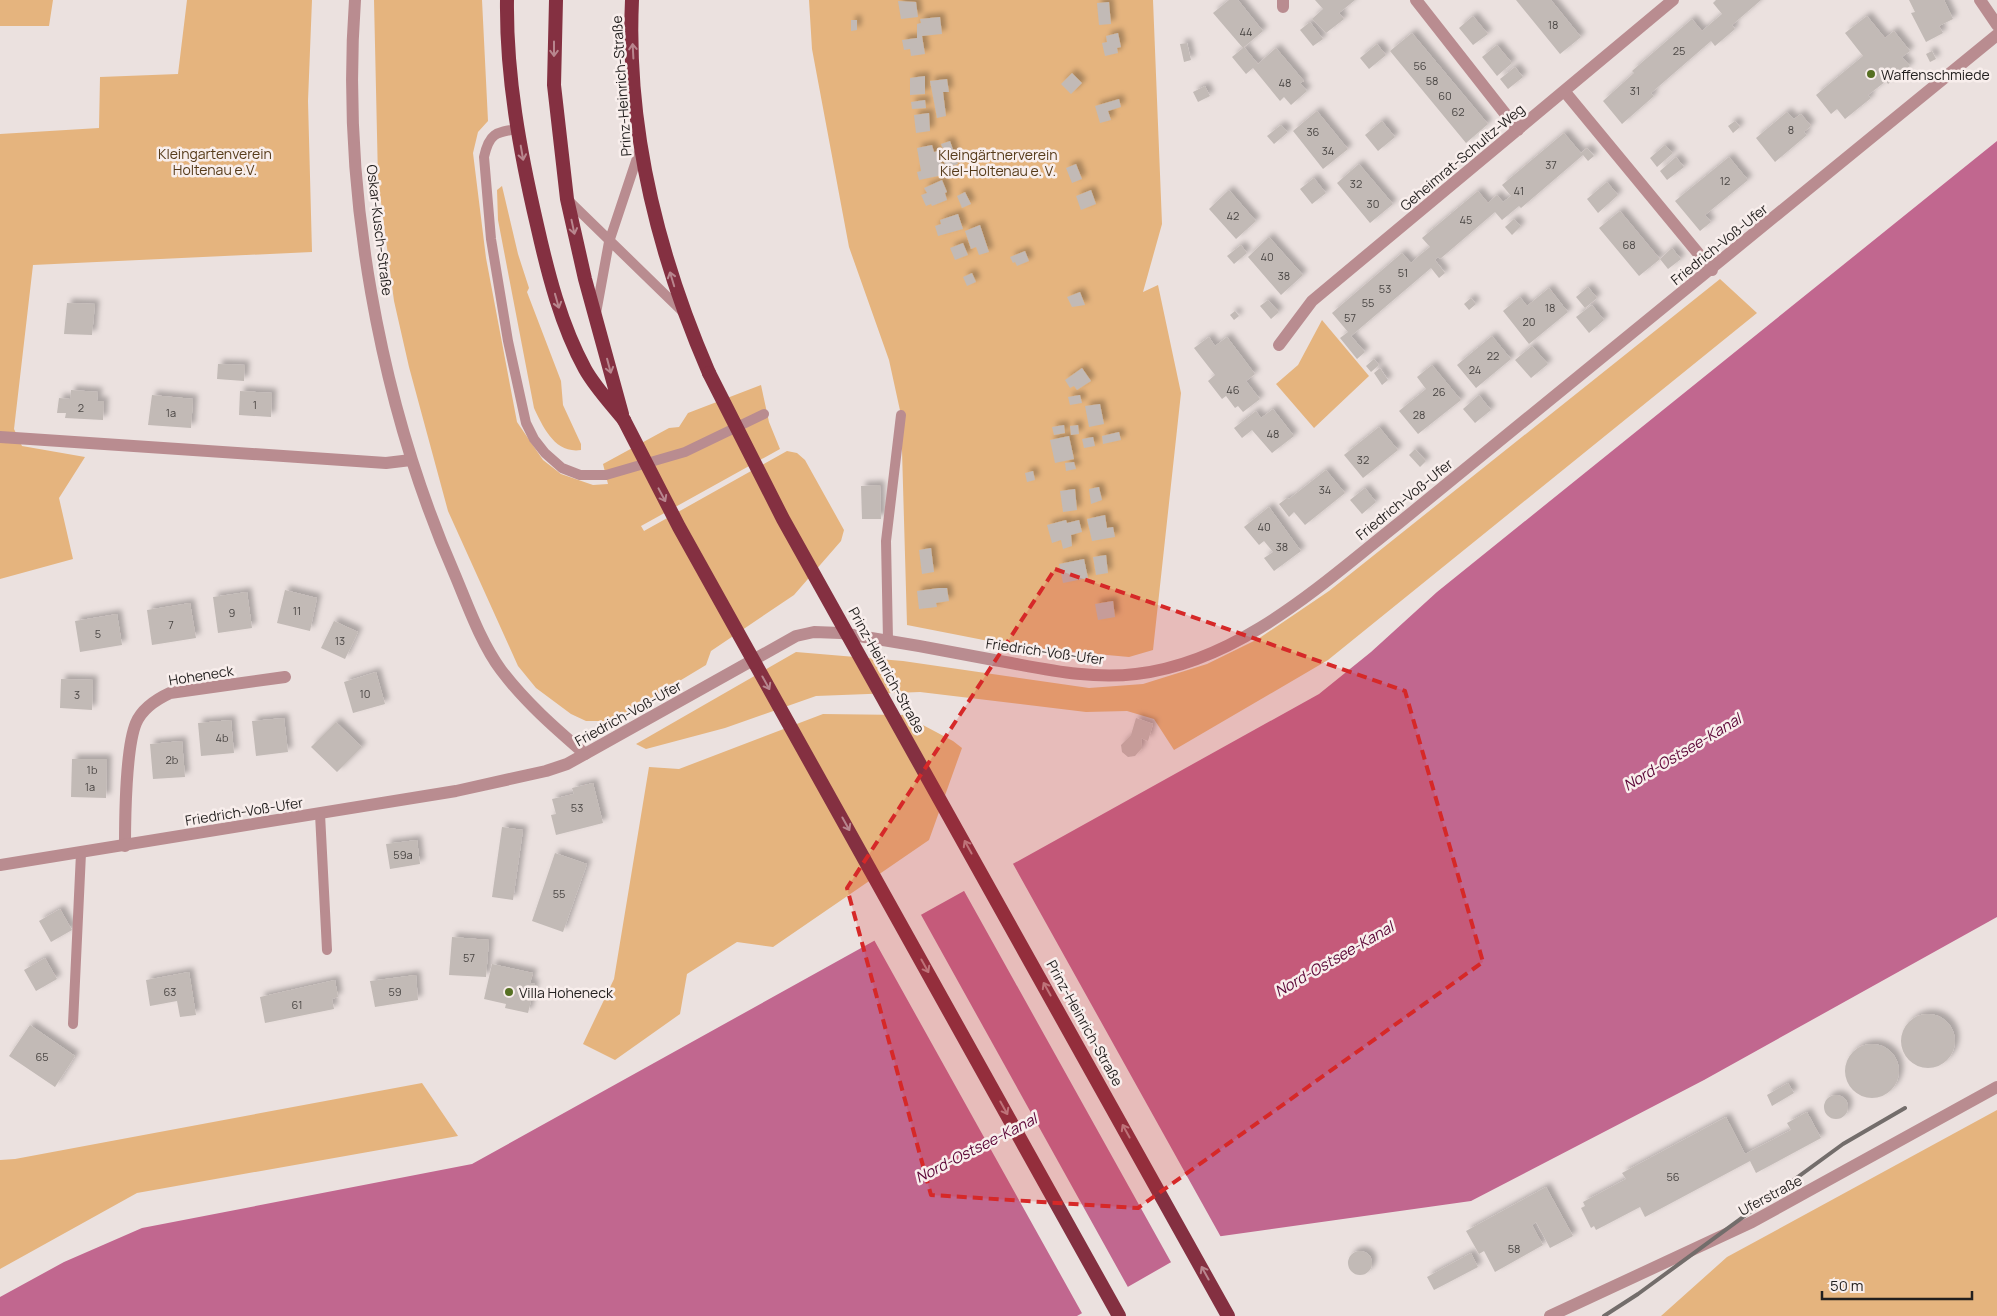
<svg xmlns="http://www.w3.org/2000/svg" width="1997" height="1316" font-family="Manrope,sans-serif">
<defs>
<filter id="shadow"><feDropShadow dx="4.5" dy="-4.5" stdDeviation="2.5" flood-color="#0004"/></filter>
</defs>
<rect width="100%" height="100%" fill="#ebe1df"/>
<!-- green -->
<path fill="#e5b47e" d="M 0,0 L 53,0 L 49,26 L 0,26 Z
M 187,0 L 312,0 L 308,101 L 312,252 L 33,265 L 14,429 L 22,446 L 85,457 L 59,498 L 73,559 L 0,579 L 0,134 L 99,128 L 100,77 L 178,74 Z
M 374,0 L 482,0 L 488,121 L 478,132 L 473,153 L 486,258 L 517,422 L 543,460 L 561,474 L 593,485 L 608,484 L 603,464 L 669,428 L 679,427 L 688,413 L 761,385 L 769,422 L 780,449 L 641,526 L 644,531 L 787,451 L 797,453 L 805,460 L 844,530 L 841,541 L 794,595 L 711,651 L 706,665 L 623,715 L 604,721 L 586,721 L 571,714 L 536,688 L 518,666 L 448,511 L 409,367 L 394,301 L 378,179 Z
M 809,0 L 1153,0 L 1162,224 L 1143,292 L 1158,285 L 1181,393 L 1153,650 L 1129,657 L 1019,647 L 907,625 L 901,415 L 889,360 L 849,247 L 812,49 Z
M 502,186 L 518,254 L 529,288 L 527,292 L 561,381 L 563,405 L 581,444 L 581,450 C 555,454 543,427 534,408 L 498,220 L 497,190 Z
M 1720,279 L 1757,313 L 1328,660 L 1174,750 L 1154,719 L 1127,711 L 1086,712 L 920,692 L 816,696 L 725,728 L 646,749 L 636,744 L 796,652 L 903,661 L 1089,688 L 1143,684 L 1207,664 L 1258,639 L 1329,591 Z
M 1322,320 L 1369,376 L 1314,428 L 1276,384 L 1298,365 Z
M 823,714 L 904,715 L 953,741 L 962,748 L 929,840 L 773,947 L 737,942 L 687,974 L 680,1014 L 615,1060 L 583,1044 L 614,979 L 649,767 L 679,769 Z
M 422,1083 L 458,1136 L 137,1193 L 0,1269 L 0,1160 L 15,1159 Z
M 1997,1110 L 1997,1316 L 1661,1316 L 1727,1257 Z"/>
<!-- water -->
<path fill="#c1678f" d="M 1997,141 L 1997,917 L 1704,1080 L 1471,1201 L 1215,1237 L 1077,1316 L 0,1316 L 0,1297 L 64,1262 L 142,1228 L 472,1164 L 1319,694 L 1371,652 L 1437,592 Z"/>
<!-- pier -->
<path fill="#ebe1df" d="M 1012,862 L 1222,1239 L 1216,1239 L 1172,1264 L 963,889 Z
M 920,913 L 1129,1289 L 1083,1315 L 873,938 Z"/>
<!-- building -->
<path fill="#c2bab6" filter="url(#shadow)" d="M 1229,0 L 1238,0 L 1263,31 L 1244,47 L 1258,64 L 1276,48 L 1304,81 L 1300,83 L 1307,91 L 1291,105 L 1284,97 L 1280,101 L 1253,68 L 1246,74 L 1232,57 L 1243,48 L 1213,13 Z
M 1315,0 L 1355,0 L 1339,13 L 1344,19 L 1326,33 L 1312,19 L 1323,9 Z
M 1516,0 L 1551,0 L 1581,37 L 1560,54 Z
M 1716,0 L 1761,0 L 1732,25 L 1735,29 L 1715,46 L 1711,41 L 1651,93 L 1654,96 L 1622,124 L 1603,101 L 1634,73 L 1632,71 L 1692,19 L 1702,31 L 1722,14 L 1713,3 Z
M 1909,0 L 1944,0 L 1953,19 L 1939,26 L 1943,33 L 1926,42 L 1911,13 L 1915,12 Z
M 898,1 L 916,2 L 918,17 L 901,19 Z
M 1109,2 L 1111,24 L 1099,25 L 1097,3 Z
M 1473,16 L 1488,34 L 1473,45 L 1459,28 Z
M 1867,16 L 1885,38 L 1894,31 L 1910,51 L 1902,57 L 1910,66 L 1888,84 L 1886,81 L 1868,95 L 1871,98 L 1845,119 L 1837,109 L 1831,114 L 1816,95 L 1863,56 L 1845,33 Z
M 940,17 L 942,34 L 922,36 L 925,54 L 911,56 L 910,49 L 904,50 L 902,40 L 917,38 L 917,24 L 921,23 L 920,19 Z
M 851,20 L 857,20 L 857,30 L 851,31 Z
M 1310,22 L 1323,39 L 1313,46 L 1300,30 Z
M 1118,33 L 1121,47 L 1117,48 L 1118,53 L 1105,56 L 1102,43 L 1107,42 L 1106,36 Z
M 1412,33 L 1488,124 L 1466,143 L 1390,51 Z
M 1187,43 L 1191,60 L 1184,62 L 1180,44 Z
M 1377,44 L 1386,55 L 1369,69 L 1360,58 Z
M 1497,45 L 1512,63 L 1497,76 L 1482,57 Z
M 1932,51 L 1936,59 L 1930,62 L 1926,54 Z
M 1515,67 L 1523,77 L 1508,89 L 1500,79 Z
M 1072,73 L 1082,83 L 1071,94 L 1061,84 Z
M 925,76 L 925,94 L 910,95 L 910,78 Z
M 947,79 L 949,92 L 943,92 L 946,116 L 937,118 L 930,81 Z
M 1205,86 L 1210,96 L 1198,102 L 1193,92 Z
M 1119,99 L 1121,107 L 1108,111 L 1111,120 L 1100,123 L 1095,106 Z
M 925,100 L 926,108 L 912,109 L 911,102 Z
M 1317,111 L 1348,149 L 1323,169 L 1293,131 Z
M 1787,112 L 1794,119 L 1801,114 L 1811,126 L 1804,132 L 1807,135 L 1775,162 L 1756,138 Z
M 929,113 L 930,131 L 916,133 L 914,115 Z
M 1382,121 L 1395,137 L 1378,151 L 1365,135 Z
M 1735,121 L 1740,127 L 1733,133 L 1728,126 Z
M 1281,125 L 1288,132 L 1274,144 L 1267,136 Z
M 1564,133 L 1581,153 L 1587,148 L 1594,156 L 1588,161 L 1583,155 L 1521,208 L 1519,206 L 1502,220 L 1495,212 L 1440,259 L 1438,257 L 1435,260 L 1445,273 L 1439,278 L 1431,268 L 1351,336 L 1365,352 L 1357,359 L 1340,338 L 1348,332 L 1332,313 L 1402,253 L 1411,263 L 1420,255 L 1430,247 L 1422,238 L 1478,191 L 1488,203 L 1497,195 L 1503,202 L 1511,196 L 1502,185 Z
M 950,141 L 958,164 L 946,168 L 941,153 L 944,152 L 941,144 Z
M 932,145 L 934,152 L 938,151 L 943,175 L 919,180 L 917,172 L 921,171 L 917,148 Z
M 1665,145 L 1673,153 L 1657,167 L 1650,158 Z
M 1676,157 L 1684,167 L 1667,180 L 1660,171 Z
M 1729,157 L 1748,180 L 1705,215 L 1711,222 L 1700,231 L 1675,201 Z
M 1076,164 L 1082,179 L 1072,183 L 1066,168 Z
M 1359,164 L 1393,204 L 1370,223 L 1337,183 Z
M 1314,178 L 1326,193 L 1312,204 L 1300,189 Z
M 942,180 L 947,192 L 945,193 L 947,200 L 932,206 L 931,204 L 926,206 L 921,195 L 927,193 L 924,188 Z
M 1607,182 L 1618,195 L 1598,213 L 1587,199 Z
M 1091,190 L 1096,204 L 1081,210 L 1076,196 Z
M 1229,190 L 1256,221 L 1236,239 L 1209,209 Z
M 965,192 L 971,204 L 962,208 L 957,196 Z
M 1620,211 L 1660,259 L 1639,276 L 1599,228 Z
M 958,214 L 963,229 L 938,236 L 935,226 L 941,224 L 940,220 Z
M 1514,219 L 1521,226 L 1512,235 L 1505,227 Z
M 980,225 L 989,252 L 979,255 L 976,247 L 971,249 L 965,231 Z
M 1269,237 L 1303,275 L 1281,295 L 1248,257 Z
M 963,243 L 968,255 L 955,260 L 950,248 Z
M 1241,245 L 1247,253 L 1234,264 L 1227,256 Z
M 1672,248 L 1681,259 L 1668,269 L 1660,259 Z
M 1025,251 L 1029,261 L 1017,266 L 1015,262 L 1013,263 L 1010,257 Z
M 972,273 L 976,282 L 967,286 L 963,277 Z
M 1588,287 L 1597,298 L 1585,308 L 1576,297 Z
M 1549,288 L 1568,312 L 1529,344 L 1503,311 L 1520,297 L 1527,306 Z
M 1080,292 L 1085,305 L 1072,307 L 1067,297 Z
M 1471,298 L 1476,304 L 1469,310 L 1464,304 Z
M 1268,300 L 1279,312 L 1271,319 L 1260,306 Z
M 67,303 L 95,304 L 92,335 L 64,334 Z
M 1592,305 L 1604,320 L 1589,333 L 1576,317 Z
M 1235,311 L 1239,316 L 1234,320 L 1230,315 Z
M 1492,336 L 1511,359 L 1476,388 L 1457,365 Z
M 1209,337 L 1215,346 L 1227,337 L 1255,374 L 1246,381 L 1260,399 L 1243,412 L 1238,406 L 1235,408 L 1226,396 L 1222,399 L 1208,381 L 1215,375 L 1194,348 Z
M 1532,346 L 1548,364 L 1531,378 L 1515,360 Z
M 1374,359 L 1379,365 L 1371,372 L 1366,366 Z
M 218,364 L 245,365 L 244,381 L 217,379 Z
M 1432,365 L 1461,400 L 1418,434 L 1399,411 L 1426,389 L 1417,377 Z
M 1082,368 L 1091,381 L 1077,390 L 1074,386 L 1070,388 L 1065,380 Z
M 1380,368 L 1388,380 L 1382,385 L 1374,373 Z
M 71,390 L 98,392 L 97,401 L 104,401 L 103,420 L 65,418 L 66,413 L 57,413 L 59,398 L 70,399 Z
M 240,391 L 272,393 L 271,417 L 239,415 Z
M 152,395 L 193,399 L 191,428 L 148,425 Z
M 1080,395 L 1082,403 L 1070,405 L 1068,397 Z
M 1479,395 L 1491,410 L 1475,423 L 1463,409 Z
M 1100,404 L 1104,424 L 1089,427 L 1085,406 Z
M 1273,409 L 1294,436 L 1272,453 L 1252,430 L 1242,438 L 1234,428 L 1256,411 L 1261,418 Z
M 1064,425 L 1065,433 L 1054,435 L 1052,427 Z
M 1078,425 L 1079,434 L 1071,435 L 1070,426 Z
M 1379,427 L 1398,450 L 1363,478 L 1344,455 Z
M 1119,432 L 1121,440 L 1103,444 L 1102,436 Z
M 1069,436 L 1074,459 L 1055,463 L 1050,440 Z
M 1093,437 L 1095,446 L 1084,448 L 1082,439 Z
M 1415,449 L 1426,461 L 1420,467 L 1409,455 Z
M 1074,462 L 1076,469 L 1066,471 L 1065,463 Z
M 1326,470 L 1345,493 L 1305,525 L 1294,512 L 1289,517 L 1279,504 L 1287,498 L 1289,499 Z
M 1033,471 L 1035,480 L 1027,482 L 1025,473 Z
M 880,485 L 881,519 L 862,519 L 861,486 Z
M 1099,487 L 1102,500 L 1091,504 L 1089,489 Z
M 1365,488 L 1376,502 L 1362,514 L 1350,500 Z
M 1075,489 L 1077,510 L 1063,512 L 1060,491 Z
M 1269,507 L 1301,551 L 1274,571 L 1264,558 L 1273,552 L 1264,541 L 1259,545 L 1244,527 Z
M 1105,515 L 1107,528 L 1113,527 L 1115,537 L 1092,541 L 1087,519 Z
M 1066,520 L 1067,523 L 1079,520 L 1082,532 L 1071,535 L 1072,546 L 1063,549 L 1061,540 L 1052,543 L 1047,525 Z
M 931,548 L 934,572 L 922,574 L 919,550 Z
M 1106,555 L 1108,573 L 1096,575 L 1093,557 Z
M 1084,559 L 1088,578 L 1063,583 L 1059,564 Z
M 939,588 L 947,588 L 949,601 L 936,603 L 937,607 L 919,609 L 917,591 Z
M 285,590 L 317,598 L 310,631 L 277,623 Z
M 247,592 L 252,628 L 218,633 L 213,597 Z
M 1113,601 L 1115,617 L 1098,620 L 1095,604 Z
M 190,603 L 196,638 L 152,645 L 147,610 Z
M 117,614 L 122,645 L 80,652 L 75,621 Z
M 334,621 L 358,632 L 345,659 L 321,648 Z
M 376,672 L 385,704 L 353,713 L 344,682 Z
M 61,679 L 93,680 L 92,710 L 60,708 Z
M 284,718 L 288,752 L 256,756 L 252,721 Z
M 1136,718 L 1153,724 L 1148,741 L 1141,738 L 1142,748 L 1135,756 L 1128,757 L 1122,752 L 1121,745 L 1131,735 Z
M 231,720 L 234,753 L 201,756 L 198,723 Z
M 336,722 L 362,747 L 337,772 L 311,747 Z
M 182,741 L 185,777 L 153,779 L 150,744 Z
M 72,759 L 107,759 L 106,798 L 71,797 Z
M 593,783 L 603,823 L 556,835 L 551,815 L 556,814 L 552,799 L 574,794 L 572,788 Z
M 502,827 L 523,830 L 513,900 L 492,897 Z
M 417,840 L 420,864 L 390,869 L 386,844 Z
M 555,853 L 587,864 L 563,932 L 532,921 Z
M 60,909 L 72,930 L 51,942 L 39,921 Z
M 452,937 L 489,940 L 486,977 L 449,975 Z
M 45,958 L 57,979 L 36,991 L 24,970 Z
M 492,964 L 533,973 L 530,983 L 535,984 L 528,1013 L 505,1008 L 506,1004 L 484,999 Z
M 189,972 L 196,1015 L 180,1017 L 177,1001 L 150,1006 L 146,980 Z
M 416,975 L 418,1000 L 375,1007 L 370,981 Z
M 335,980 L 338,997 L 332,999 L 334,1009 L 265,1023 L 260,997 Z
M1901 1041a27 27 0 1 1 54 0a27 27 0 1 1-54 0Z
M 30,1025 L 75,1056 L 55,1087 L 9,1056 Z
M1845 1071a27 27 0 1 1 54 0a27 27 0 1 1-54 0Z
M 1788,1083 L 1794,1093 L 1772,1106 L 1767,1095 Z
M1824 1107a12 12 0 1 1 24 0a12 12 0 1 1-24 0Z
M 1807,1112 L 1821,1138 L 1756,1173 L 1750,1161 L 1645,1217 L 1640,1207 L 1596,1230 L 1594,1226 L 1591,1228 L 1581,1208 L 1585,1206 L 1583,1202 L 1626,1179 L 1622,1173 L 1726,1117 L 1745,1154 L 1791,1130 L 1787,1123 Z
M 1546,1187 L 1573,1236 L 1550,1248 L 1536,1222 L 1532,1225 L 1543,1245 L 1495,1272 L 1484,1251 L 1479,1254 L 1466,1231 Z
M1348 1263a12 12 0 1 1 24 0a12 12 0 1 1-24 0Z
M 1471,1253 L 1478,1267 L 1434,1290 L 1427,1277 Z"/>
<g fill="none" stroke-linecap="round" stroke-linejoin="round">
<!-- service -->
<path stroke="#b98c90" stroke-width="10" d="M 518,129 C 495,132 489,134 484,157 L 491,239 L 508,341 L 526,423 L 534,439 L 545,453 L 562,468 L 580,475 L 606,475 L 685,452 L 764,414
M 568,200 L 683,312
M 596,313 L 609,242 L 640,149
M 888,640 L 886,541 L 901,415
M 320,814 L 327,950
M 73,1024 L 81,853"/>
<!-- minor -->
<path stroke="#b98c90" stroke-width="12" d="M 1283,0 L 1283,7
M 1416,0 L 1518,130
M 1980,0 L 1997,25
M 1565,92 L 1712,270
M 1279,345 L 1312,301 L 1673,0
M 0,437 L 386,463 L 411,460
M 585,754 L 796,636 L 814,632 L 841,633 C 892,641 943,650 994,660 C 1041,668 1088,680 1136,674 C 1239,662 1322,584 1399,523 L 1997,35
M 125,846 C 125,818 126,747 136,723 C 142,709 157,699 170,693 L 285,677"/>
<!-- tertiary -->
<path stroke="#b98c90" stroke-width="12" d="M 0,865 L 456,791 L 546,771 L 567,764 L 585,754 C 555,728 525,702 501,670 C 481,643 468,606 455,575 C 379,401 341,189 355,0
M 1550,1316 L 1752,1222 L 1997,1087"/>
<!-- trunk -->
<path stroke="#843041" stroke-width="14" d="M 507,0 C 506,76 520,152 537,225 C 548,274 561,325 585,369 C 595,387 611,404 624,420
M 556,0 L 554,85 L 567,199 L 585,279 L 622,414
M 632,0 C 626,130 658,255 709,373"/>
<!-- rail -->
<path stroke="#736d6b" stroke-width="4" d="M 1604,1316 L 1638,1294 L 1843,1144 L 1905,1108"/>
<!-- trunk-bridge -->
<path stroke="#843041" stroke-width="14" d="M 709,373 L 783,519 L 1228,1316
M 624,420 L 679,527 L 1119,1316"/>
</g>
<!-- one-way arrows -->
<defs><path id="oneway-shaft" d="M-6 0H5M1.5-3L5.5 0L1.5 3" fill="none" stroke-width="1.6" stroke-linecap="round" stroke-linejoin="round" transform="scale(1.25)"/></defs>
<g stroke="#b8868e">
<use href="#oneway-shaft" transform="translate(554 49) rotate(90)"/>
<use href="#oneway-shaft" transform="translate(633 51) rotate(-93)"/>
<use href="#oneway-shaft" transform="translate(522 153) rotate(80)"/>
<use href="#oneway-shaft" transform="translate(573 227) rotate(78)"/>
<use href="#oneway-shaft" transform="translate(672 279) rotate(-107)"/>
<use href="#oneway-shaft" transform="translate(557 301) rotate(74)"/>
<use href="#oneway-shaft" transform="translate(609 366) rotate(75)"/>
<use href="#oneway-shaft" transform="translate(662 495) rotate(62)"/>
<use href="#oneway-shaft" transform="translate(766 683) rotate(61)"/>
<use href="#oneway-shaft" transform="translate(846 824) rotate(61)"/>
<use href="#oneway-shaft" transform="translate(968 847) rotate(-119)"/>
<use href="#oneway-shaft" transform="translate(925 966) rotate(61)"/>
<use href="#oneway-shaft" transform="translate(1047 989) rotate(-119)"/>
<use href="#oneway-shaft" transform="translate(1004 1108) rotate(61)"/>
<use href="#oneway-shaft" transform="translate(1126 1131) rotate(-119)"/>
<use href="#oneway-shaft" transform="translate(1205 1273) rotate(-119)"/>
</g>
<!-- marked area -->
<path fill="#d62828" fill-opacity="0.2" stroke="#d62828" stroke-width="4" stroke-dasharray="10 6" stroke-linejoin="round" d="M 1055,569 L 1405,691 L 1483,962 L 1138,1208 L 931,1195 L 847,888 Z"/>
<!-- markers -->
<g fill="#567022" stroke="#f8eeec" stroke-width="2">
<circle cx="1871" cy="74" r="5"/>
<circle cx="509" cy="992" r="5"/>
</g>
<g text-anchor="middle" dominant-baseline="central" stroke-width="5" stroke-linejoin="round" paint-order="stroke">
<!-- number labels -->
<g font-size="11" fill="#4a4644">
<text x="1553" y="24">18</text>
<text x="1246" y="31">44</text>
<text x="1679" y="50">25</text>
<text x="1420" y="65">56</text>
<text x="1432" y="80">58</text>
<text x="1285" y="82">48</text>
<text x="1635" y="90">31</text>
<text x="1445" y="95">60</text>
<text x="1458" y="111">62</text>
<text x="1791" y="129">8</text>
<text x="1313" y="131">36</text>
<text x="1328" y="150">34</text>
<text x="1551" y="164">37</text>
<text x="1725" y="180">12</text>
<text x="1356" y="183">32</text>
<text x="1519" y="190">41</text>
<text x="1373" y="203">30</text>
<text x="1233" y="215">42</text>
<text x="1466" y="219">45</text>
<text x="1629" y="244">68</text>
<text x="1267" y="256">40</text>
<text x="1403" y="272">51</text>
<text x="1284" y="275">38</text>
<text x="1385" y="288">53</text>
<text x="1368" y="302">55</text>
<text x="1550" y="307">18</text>
<text x="1350" y="317">57</text>
<text x="1529" y="321">20</text>
<text x="1493" y="355">22</text>
<text x="1475" y="369">24</text>
<text x="1233" y="389">46</text>
<text x="1439" y="391">26</text>
<text x="255" y="404">1</text>
<text x="81" y="407">2</text>
<text x="171" y="412">1a</text>
<text x="1419" y="414">28</text>
<text x="1273" y="433">48</text>
<text x="1363" y="459">32</text>
<text x="1325" y="489">34</text>
<text x="1264" y="526">40</text>
<text x="1282" y="546">38</text>
<text x="297" y="610">11</text>
<text x="232" y="612">9</text>
<text x="171" y="624">7</text>
<text x="98" y="633">5</text>
<text x="340" y="640">13</text>
<text x="365" y="693">10</text>
<text x="77" y="694">3</text>
<text x="222" y="737">4b</text>
<text x="172" y="759">2b</text>
<text x="92" y="769">1b</text>
<text x="90" y="786">1a</text>
<text x="577" y="807">53</text>
<text x="403" y="854">59a</text>
<text x="559" y="893">55</text>
<text x="469" y="957">57</text>
<text x="170" y="991">63</text>
<text x="395" y="991">59</text>
<text x="297" y="1004">61</text>
<text x="42" y="1056">65</text>
<text x="1673" y="1176">56</text>
<text x="1514" y="1248">58</text>
</g>
<!-- poi labels -->
<g font-size="14" fill="#221f1e" stroke="#f8eeec" text-anchor="start">
<text x="1881" y="74">Waffenschmiede</text>
<text x="519" y="992">Villa Hoheneck</text>
</g>
<!-- street labels -->
<g font-size="14" fill="#221f1e" stroke="#f8eeec">
<text transform="translate(621 86) rotate(-94)">Prinz-Heinrich-Straße</text>
<text transform="translate(1462 157) rotate(-40)">Geheimrat-Schultz-Weg</text>
<text transform="translate(380 230) rotate(83)">Oskar-Kusch-Straße</text>
<text transform="translate(1719 244) rotate(-39)">Friedrich-Voß-Ufer</text>
<text transform="translate(1404 499) rotate(-39)">Friedrich-Voß-Ufer</text>
<text transform="translate(1045 651) rotate(8)">Friedrich-Voß-Ufer</text>
<text transform="translate(887 670) rotate(61)">Prinz-Heinrich-Straße</text>
<text transform="translate(201 675) rotate(-9)">Hoheneck</text>
<text transform="translate(628 713) rotate(-29)">Friedrich-Voß-Ufer</text>
<text transform="translate(244 811) rotate(-9)">Friedrich-Voß-Ufer</text>
<text transform="translate(1085 1023) rotate(61)">Prinz-Heinrich-Straße</text>
<text transform="translate(1770 1195) rotate(-28)">Uferstraße</text>
</g>
<!-- park labels -->
<g font-size="14" fill="#563b1a" stroke="#f8eeec">
<text x="215" y="153">Kleingartenverein<tspan x="215" dy="16">Holtenau e.V.</tspan></text>
<text x="998" y="154">Kleingärtnerverein<tspan x="998" dy="16">Kiel-Holtenau e. V.</tspan></text>
</g>
<!-- water labels -->
<g font-size="15" font-style="italic" fill="#5b0536" stroke="#f8eeec">
<text transform="translate(1682 752) rotate(-31)">Nord-Ostsee-Kanal</text>
<text transform="translate(1334 959) rotate(-30)">Nord-Ostsee-Kanal</text>
<text transform="translate(976 1148) rotate(-27)">Nord-Ostsee-Kanal</text>
</g>
</g>
<!-- scale -->
<path d="M1822 1291v8h150v-8" fill="none" stroke="#221f1e" stroke-width="2.5"/>
<text x="1830" y="1291" font-size="15" fill="#221f1e" stroke="#f8eeec" stroke-width="4" paint-order="stroke">50 m</text>
</svg>
